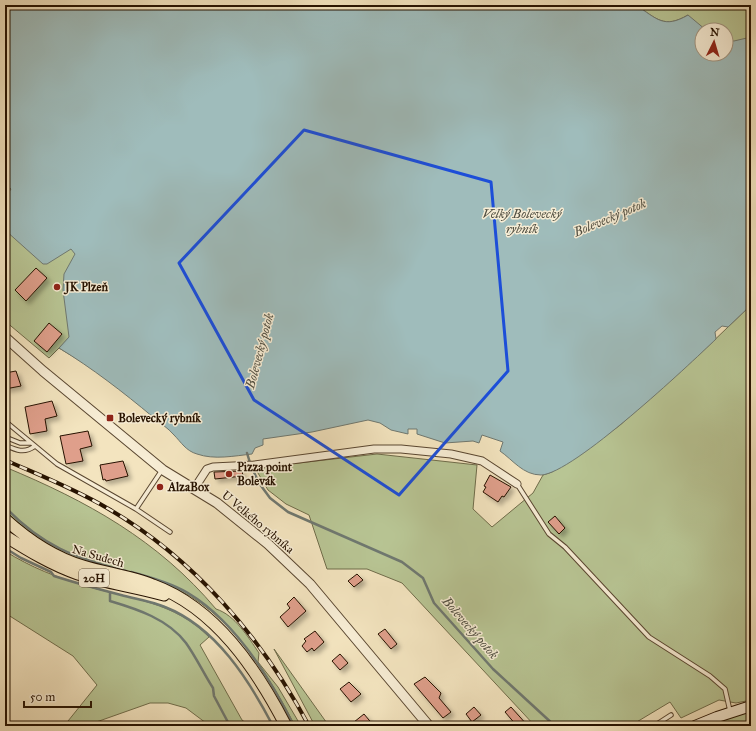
<svg xmlns="http://www.w3.org/2000/svg" width="756" height="731" font-family="'IM FELL Great Primer',serif">
<defs>
<filter id="shadow"><feDropShadow dx="3.5" dy="3.5" stdDeviation="2" flood-color="#0004"/></filter>
</defs>
<rect width="100%" height="100%" fill="#f3e4bf"/>
<filter id="stains"><feTurbulence type="fractalNoise" baseFrequency=".005" numOctaves="4"/><feColorMatrix values="0 0 0 0 .2 0 0 0 0 .09 0 0 0 0 .02 0 0 0 .5 -.17"/></filter>
<radialGradient id="worn" r=".72"><stop offset=".6" stop-color="#630" stop-opacity="0"/><stop offset="1" stop-color="#630" stop-opacity=".3"/></radialGradient>
<!-- green -->
<path fill="#b8c594" stroke="#6f6c4a" fill-rule="evenodd" d="M 636,5 L 751,5 L 751,78 L 702,69 L 688,15 C 664,29 657,19 636,5 ZM 702,30 L 726,30 L 726,54 L 702,54 Z
M 5,150 L 136,253 L 87,365 L 59,348 L 49,358 L 5,321 Z
M 751,305 L 751,700 L 736,703 L 719,700 L 681,718 L 670,702 L 630,726 L 535,726 L 402,583 L 367,569 L 327,569 L 309,515 L 286,504 L 268,490 L 255,468 L 377,454 L 477,465 L 473,509 L 492,527 L 533,493 L 543,475 L 552,472 L 619,426 L 704,350 Z
M 5,467 C 87,501 158,540 216,609 C 235,615 248,637 259,653 L 258,662 L 278,687 L 301,726 L 295,726 C 268,673 227,609 170,586 C 135,572 97,568 62,553 C 43,545 25,530 10,516 L 5,512 Z
M 5,551 C 30,567 58,578 86,586 C 131,599 175,602 209,637 L 200,645 L 242,720 L 250,726 L 210,726 L 186,708 L 168,703 L 150,703 L 85,726 L 64,726 L 97,685 L 73,656 L 5,613 Z
M 274,649 L 329,726 L 315,726 Z
M 751,711 L 751,726 L 709,726 L 726,719 Z"/>
<!-- water -->
<path fill="#9fbcbb" stroke="#6f7870" d="M 5,5 L 636,5 C 657,19 664,29 688,15 L 706,30 L 702,30 L 702,54 L 726,54 L 726,40 L 734,41 L 751,37 L 750,306 L 728,327 L 722,326 L 715,332 L 716,339 C 689,365 573,474 541,475 C 523,475 513,460 500,451 L 503,442 L 482,435 L 479,443 L 473,441 L 445,443 L 417,434 L 417,429 L 408,429 L 408,434 L 391,430 L 380,423 L 368,420 L 312,432 L 263,439 L 263,445 L 255,448 L 252,454 C 234,456 214,460 197,454 C 186,451 181,442 174,435 C 168,428 160,423 153,417 C 123,392 92,368 59,348 L 69,337 L 63,290 L 64,274 L 75,254 L 71,249 L 47,264 L 43,264 L 5,230 L 5,198 L 11,189 L 8,186 L 5,188 Z"/>
<g fill="none" stroke-linecap="round" stroke-linejoin="round">
<!-- stream -->
<path stroke="#6f7870" stroke-width="2.5" d="M 247,453 L 251,466 L 259,483 L 270,498 L 288,512 L 402,562 L 423,578 L 434,603 L 493,669 L 555,726
M 5,507 C 42,546 75,558 126,571
M 5,548 L 21,558 L 51,572 L 54,576 C 76,583 98,589 121,595 C 136,599 151,601 165,607 C 216,627 249,680 273,726
M 131,572 C 150,577 171,583 188,593 C 235,621 270,678 294,726
M 110,592 L 110,601 C 137,609 168,619 186,643 C 196,657 204,674 213,688 L 214,696 L 230,726"/>
</g>
<!-- building -->
<path fill="#df9f8b" stroke="#261200" filter="url(#shadow)" d="M 36,268 L 47,278 L 26,301 L 15,290 Z
M 49,323 L 62,334 L 47,352 L 34,341 Z
M 16,371 L 21,386 L 5,389 L 5,373 Z
M 52,401 L 57,416 L 45,419 L 47,431 L 30,434 L 25,407 Z
M 88,431 L 92,446 L 80,449 L 83,461 L 66,464 L 60,436 Z
M 123,461 L 128,476 L 106,481 L 105,479 L 103,480 L 100,465 Z
M 242,471 L 243,476 L 215,479 L 214,472 Z
M 490,475 L 511,487 L 504,497 L 502,496 L 498,502 L 483,492 L 486,487 L 484,486 Z
M 555,516 L 565,528 L 559,534 L 548,522 Z
M 357,574 L 363,580 L 354,587 L 348,581 Z
M 294,597 L 306,611 L 288,627 L 280,617 L 290,608 L 287,604 Z
M 385,629 L 397,644 L 391,649 L 378,634 Z
M 315,631 L 324,642 L 314,651 L 312,648 L 307,652 L 302,646 L 306,641 L 304,639 Z
M 340,654 L 348,663 L 340,670 L 332,661 Z
M 425,677 L 441,693 L 439,698 L 451,712 L 443,718 L 414,684 Z
M 349,682 L 361,694 L 351,702 L 340,689 Z
M 474,707 L 481,715 L 472,722 L 466,714 Z
M 511,707 L 528,726 L 517,726 L 505,712 Z
M 364,714 L 374,726 L 349,726 Z"/>
<g fill="none" stroke-linecap="round" stroke-linejoin="round">
<defs>
<path id="service" d="M 5,421 L 57,464 L 136,509 L 162,470
M 5,437 L 20,443 L 31,443
M 5,445 C 16,450 24,454 35,446
M 517,484 L 549,534 L 565,547 L 649,637 L 710,676 L 725,689 L 730,711
M 136,509 L 170,532
M 654,726 L 671,715"/>
<path id="minor" d="M 194,489 L 207,469 L 213,467 L 254,465 L 374,449 L 401,449 L 451,454 L 482,461 L 517,484"/>
<path id="tertiary" d="M 5,337 L 43,371 L 163,470 L 217,503 L 268,544 L 310,584 L 429,726"/>
<path id="secondary" d="M 695,726 L 717,717 L 751,706"/>
<path id="primary" d="M 5,519 C 28,540 53,557 83,566 C 106,573 131,576 153,585 C 216,608 257,670 286,726
M 5,536 C 29,551 52,565 78,574 C 106,583 136,587 164,595"/>
</defs>
<!-- service casing -->
<use href="#service" stroke="#594630" stroke-width="5.5"/>
<!-- minor casing -->
<use href="#minor" stroke="#594630" stroke-width="9"/>
<!-- tertiary casing -->
<use href="#tertiary" stroke="#594630" stroke-width="11"/>
<!-- secondary casing -->
<use href="#secondary" stroke="#261200" stroke-width="12"/>
<!-- primary casing -->
<use href="#primary" stroke="#261200" stroke-width="13"/>
<!-- service -->
<use href="#service" stroke="#f7edd5" stroke-width="3.5"/>
<!-- minor -->
<use href="#minor" stroke="#f7edd5" stroke-width="7"/>
<!-- tertiary -->
<use href="#tertiary" stroke="#f7edd5" stroke-width="9"/>
<!-- secondary -->
<use href="#secondary" stroke="#f7edd5" stroke-width="10"/>
<!-- primary -->
<use href="#primary" stroke="#f3e4bf" stroke-width="11"/>
<defs>
<path id="rail" d="M 5,460 C 39,475 75,489 107,508 C 194,558 262,638 309,726"/>
</defs>
<!-- rail casing -->
<use href="#rail" stroke="#261200" stroke-width="4"/>
<!-- rail -->
<use href="#rail" stroke="#f7edd5" stroke-width="2.5" stroke-dasharray="8" stroke-linecap="butt"/>
</g>
<!-- marked area -->
<path fill="none" stroke="#1d4ed8" stroke-width="3" stroke-linejoin="round" d="M 304,130 L 491,182 L 508,371 L 399,495 L 254,400 L 179,263 Z"/>
<!-- markers -->
<g fill="#8f2418" stroke="#f7edd5" stroke-width="1.5">
<circle cx="57" cy="287" r="4"/>
<rect x="106" y="414" width="8" height="8" rx="2"/>
<circle cx="229" cy="474" r="4"/>
<circle cx="160" cy="487" r="4"/>
</g>
<g text-anchor="middle" dominant-baseline="central" stroke-width="3" stroke-linejoin="round" paint-order="stroke">
<!-- shield labels -->
<rect fill="#f7edd5" stroke="#655440" stroke-width="1" x="79" y="569" width="30" height="18" rx="3"/>
<g font-size="11" font-weight="bold" fill="#261200">
<text x="94" y="578">20H</text>
</g>
<!-- poi labels -->
<g font-size="12" font-weight="bold" fill="#261200" stroke="#f7edd5" text-anchor="start">
<text x="65" y="287">JK Plzeň</text>
<text x="118" y="418">Bolevecký rybník</text>
<text x="237" y="467">Pizza point<tspan x="237" dy="14">Bolevák</tspan></text>
<text x="168" y="487">AlzaBox</text>
</g>
<!-- street labels -->
<g font-size="12" fill="#261200" stroke="#f7edd5">
<text transform="translate(258 522) rotate(40)">U Velkého rybníka</text>
<text transform="translate(98 556) rotate(16)">Na Sudech</text>
</g>
<!-- water labels -->
<g font-size="13" font-style="italic" fill="#504e41" stroke="#f7edd5">
<text x="522" y="214">Velký Bolevecký<tspan x="522" dy="15">rybník</tspan></text>
<text transform="translate(610 218) rotate(-23)">Bolevecký potok</text>
<text transform="translate(260 351) rotate(-75)">Bolevecký potok</text>
<text transform="translate(470 628) rotate(49)">Bolevecký potok</text>
</g>
</g>
<!-- margin -->
<rect width="756" height="731" fill="none" stroke="#f3e4bf" stroke-width="20"/>
<rect x="6" y="6" width="744" height="719" fill="none" stroke="#261200" stroke-width="2"/>
<rect x="10" y="10" width="736" height="711" fill="none" stroke="#261200"/>
<!-- north arrow -->
<g transform="translate(714 42) rotate(5)"><circle r="19" fill="#f7edd5" stroke="#a39580"/>
<path d="M0-3L7 15L0 10L-7 15Z" fill="#8f2418"/>
<text y="-6" font-size="11" font-weight="bold" text-anchor="middle" fill="#261200">N</text>
</g>
<!-- scale -->
<path d="M24 701v6h67v-6" fill="none" stroke="#261200" stroke-width="2"/>
<text x="30" y="701" font-size="12" fill="#261200" stroke="#f7edd5" stroke-width="3" paint-order="stroke">50 m</text>
<rect width="100%" height="100%" filter="url(#stains)"/>
<rect width="100%" height="100%" fill="url(#worn)"/>
</svg>
